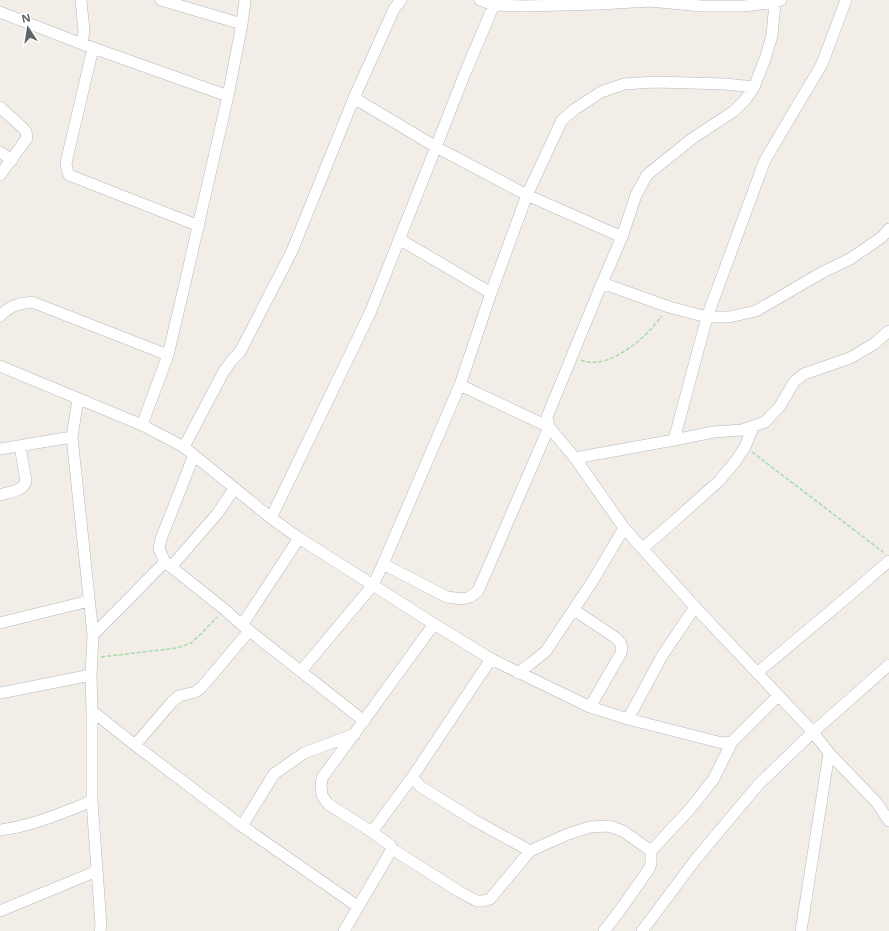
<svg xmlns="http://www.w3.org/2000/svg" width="889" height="931" font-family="'Open Sans',sans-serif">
<rect width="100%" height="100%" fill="#f2ede7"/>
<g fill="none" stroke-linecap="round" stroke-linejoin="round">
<defs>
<path id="minor" d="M 81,0 L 84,31 L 82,44
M 161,0 L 242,24
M 480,0 L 494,5 L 525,6 L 600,4 L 650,1 L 701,6 L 744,6 L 775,2 L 781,0
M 0,12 L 82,44 L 228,96
M 93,48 L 66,163 L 67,169 L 69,175 L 199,226
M 354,98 L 436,147 L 527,195 L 622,237
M 0,107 L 23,128 L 26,132 L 27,138 L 0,175
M 0,152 L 12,160
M 399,239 L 491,293
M 602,283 L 669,307 L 707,317 L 729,317 L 756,311 L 823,272 L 850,259 L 882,237 L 889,229
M 0,316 C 11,305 17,304 32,302 L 168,355
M 0,366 L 142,425 L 184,447 L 271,518 L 299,538 L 434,624 L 491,659 L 590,707 L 628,719 L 722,743 L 732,742
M 460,385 L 549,427 L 575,458 L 624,528 L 695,607 L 813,732 L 829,753 L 877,803 L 889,821
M 78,399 L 72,437 L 93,635 L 91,675 L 92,711 L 92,801 L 101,925 L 100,931
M 142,425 L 168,355 L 183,292 L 228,96 L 242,24 L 245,0
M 674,440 L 707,317 L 765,160 L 822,64 L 846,0
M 184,447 L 224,371 L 232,360 L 240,352 L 292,251 L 354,98 L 394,9 L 401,0
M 0,449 L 72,437
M 194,455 L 161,539 L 159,549 L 165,562 L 224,609 L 242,625 L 364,721
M 575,458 L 674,440 L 713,432 L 742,430 L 765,422 L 780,406 L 794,382 L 804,374 L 850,358 L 874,344 L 889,331
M 0,495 C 9,492 24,491 26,481 L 20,446
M 271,518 L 370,313 L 436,147 L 465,73 L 496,0
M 643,548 L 672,523 L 719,481 L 735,462 L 745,447 L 753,427
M 383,564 L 447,597 L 462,599 L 470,597 L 478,591 L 549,427 L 547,417 L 602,283 L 622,237 L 636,195 L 647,175 L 658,166 L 693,138 L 734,111 L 745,100 L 754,87 L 765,59 L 772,36 L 775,2
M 171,567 L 217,514 L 234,489
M 574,610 L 616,638 C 621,643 623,646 621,653 L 590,707
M 0,623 L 89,601
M 434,624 L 322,778 L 321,786 L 322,795 L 328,804 L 372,832 L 390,845 L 392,849 L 460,892 L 477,901 L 483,901 L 490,899 L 530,851 L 568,834 L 590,827 L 609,826 L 623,831 L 651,851
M 242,625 L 299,538
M 93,635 L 165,562
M 301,671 L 373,585 L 383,564 L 460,385 L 491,293 L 527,195 L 562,120 L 575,109 L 601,92 L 624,84 L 655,82 L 725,84 L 754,87
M 518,673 L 530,664 L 546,651 L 592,582 L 624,528
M 757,673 L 858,588 L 889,561
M 0,693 L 91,675
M 92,711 L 135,745 L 242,826 L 357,906
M 628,719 L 662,656 L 695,607
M 135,745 L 172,702 L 179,696 L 195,692 L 202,687 L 249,631
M 413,776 L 416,782 L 421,787 L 474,820 L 530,851
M 242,826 L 274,774 L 304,753 L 355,734
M 0,830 C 32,826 62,813 92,801
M 372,832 L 413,776 L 491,659
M 0,911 L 97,871
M 344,931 L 392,849
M 604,931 L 618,913 L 649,869 L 651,863 L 651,851 L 690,809 L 713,780 L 732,742 L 778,696
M 642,931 L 696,859 L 758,785 L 813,732 L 889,665
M 801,931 L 829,753"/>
</defs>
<!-- minor casing -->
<use href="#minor" stroke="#b4b9bc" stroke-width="12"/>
<!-- path -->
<path stroke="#a3dea8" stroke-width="1.5" stroke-dasharray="4 2" stroke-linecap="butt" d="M 581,360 C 604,370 635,346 650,330 C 654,326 658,320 662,316
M 752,452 L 883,552
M 101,657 L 177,648 L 191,643 L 201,634 L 217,617"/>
<!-- minor -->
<use href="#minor" stroke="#fff" stroke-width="11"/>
</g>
<!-- north arrow -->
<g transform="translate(28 28) rotate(348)" stroke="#ffffff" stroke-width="3" paint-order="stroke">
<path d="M0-3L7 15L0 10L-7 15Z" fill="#5e6569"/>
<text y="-6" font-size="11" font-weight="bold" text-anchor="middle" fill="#5e6569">N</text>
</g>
</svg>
